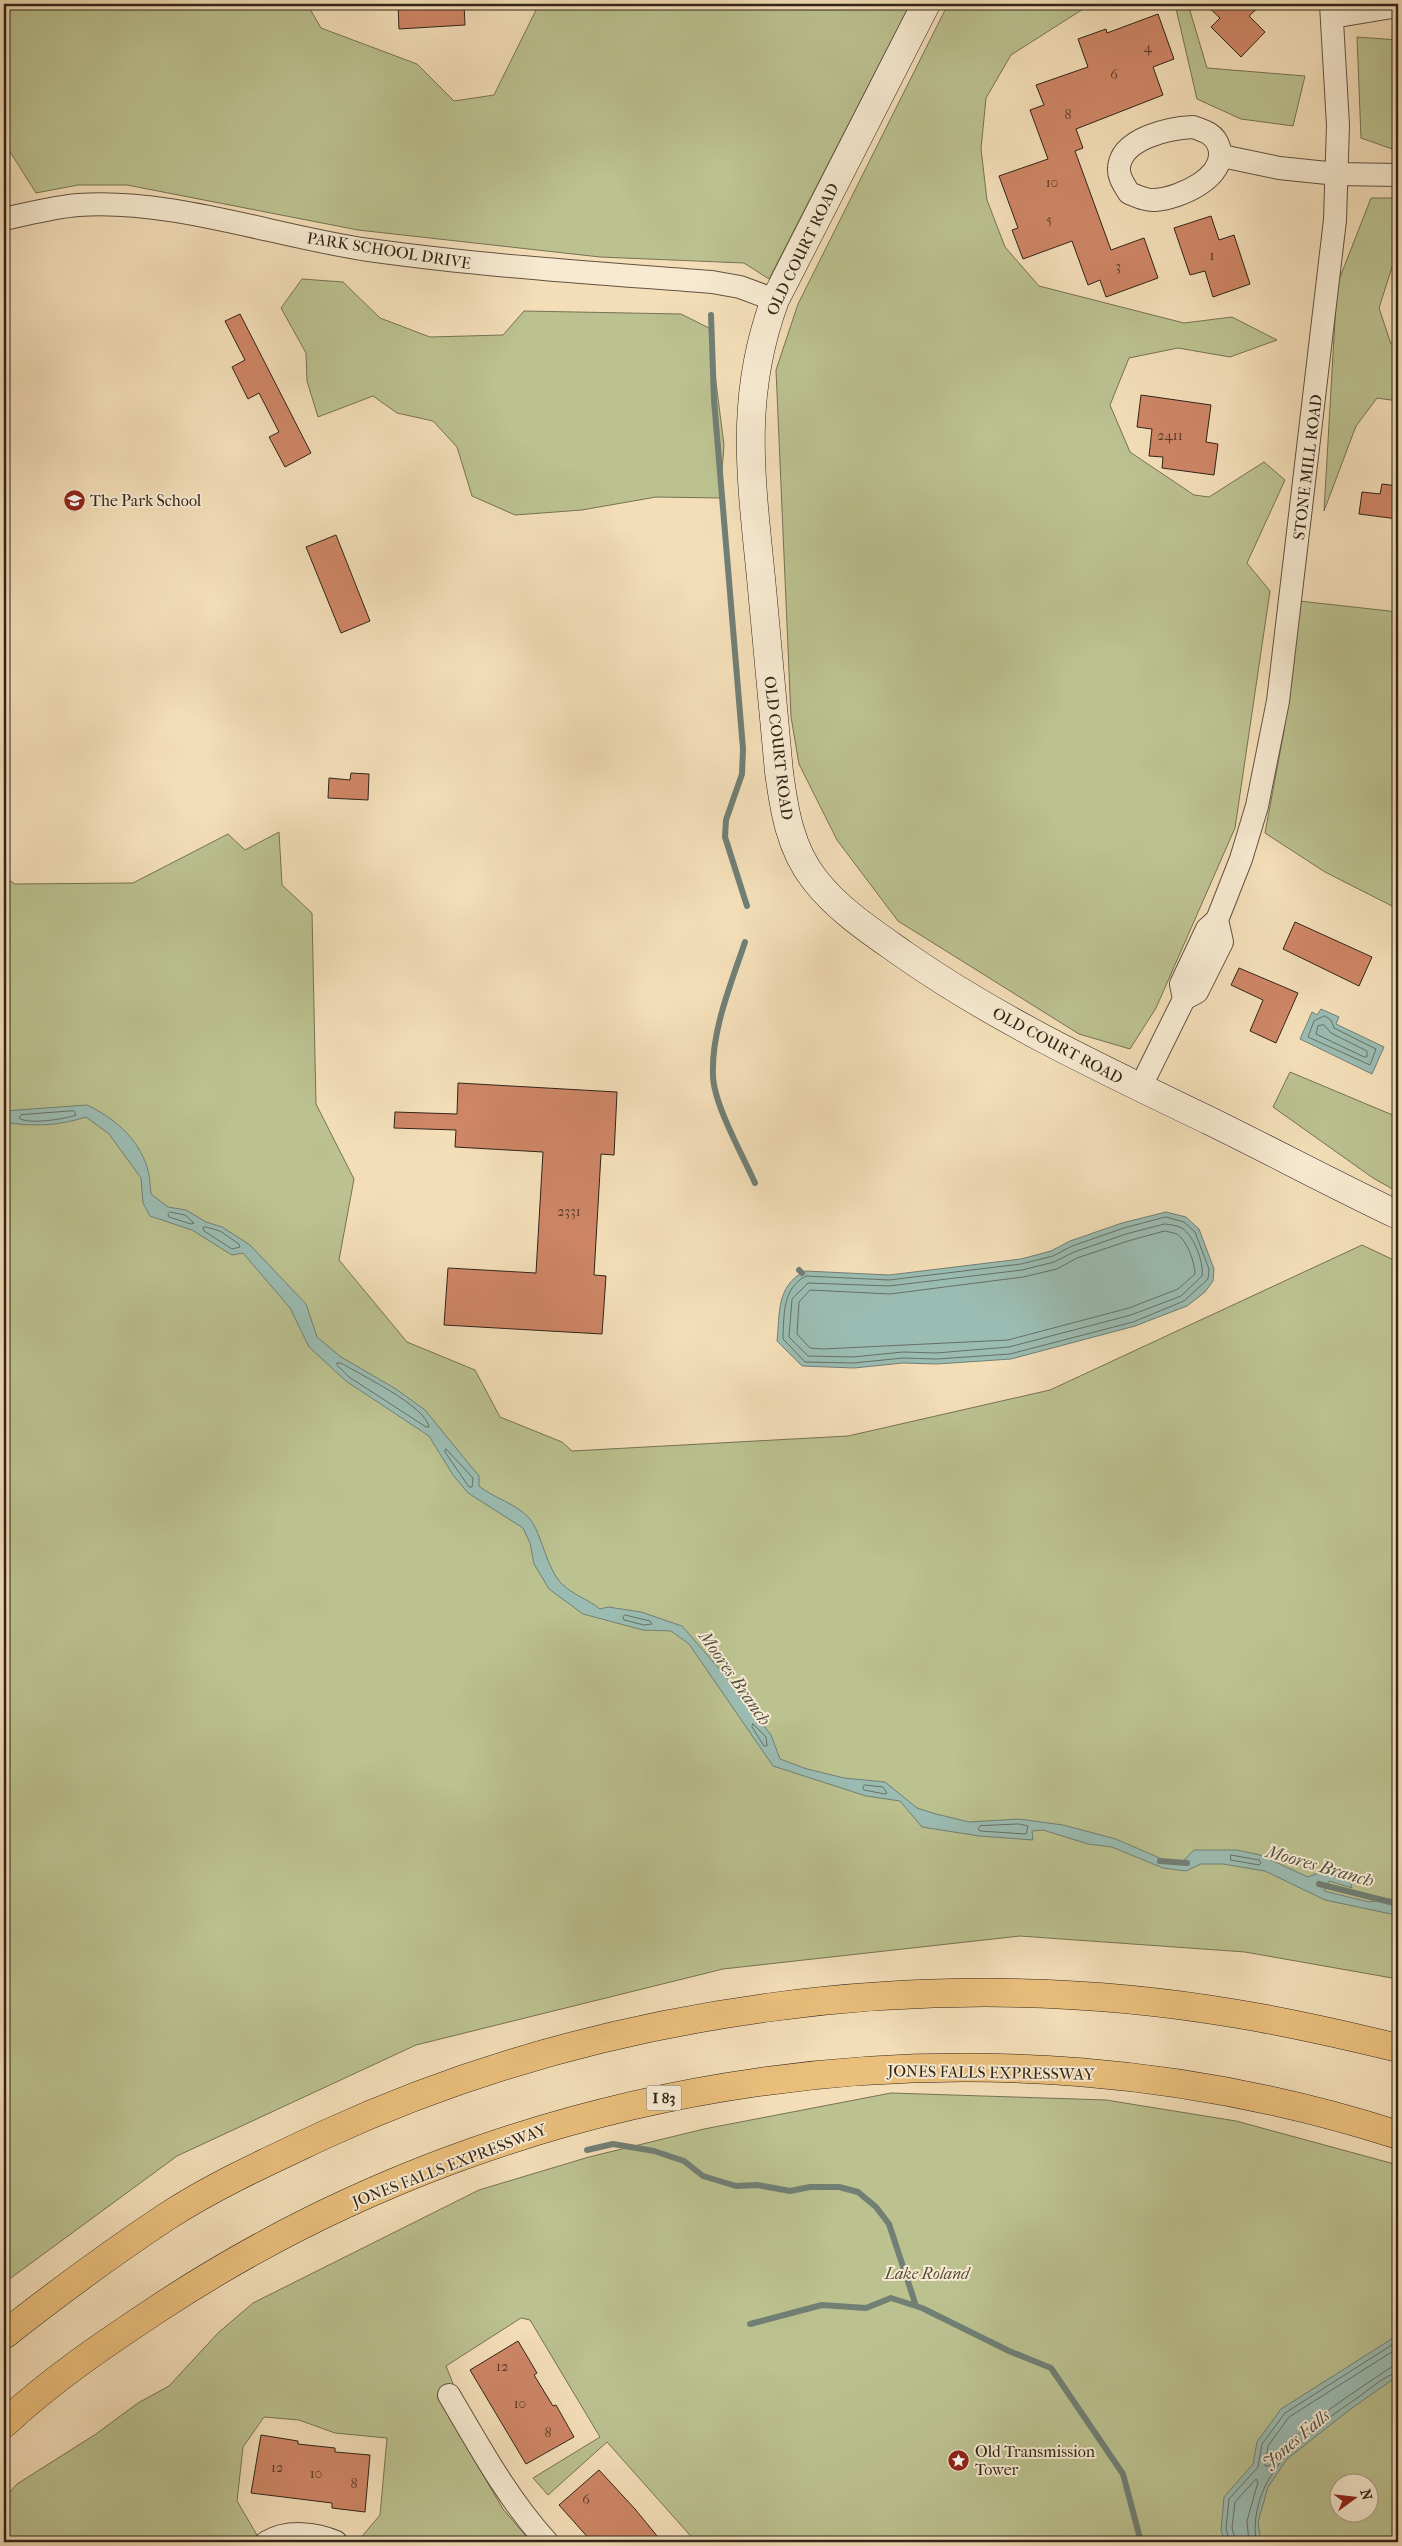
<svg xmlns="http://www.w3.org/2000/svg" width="1402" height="2546" viewBox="0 0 1402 2546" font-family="'IM FELL French Canon',serif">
<rect width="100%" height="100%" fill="#f3deb8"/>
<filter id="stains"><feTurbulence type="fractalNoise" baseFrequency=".004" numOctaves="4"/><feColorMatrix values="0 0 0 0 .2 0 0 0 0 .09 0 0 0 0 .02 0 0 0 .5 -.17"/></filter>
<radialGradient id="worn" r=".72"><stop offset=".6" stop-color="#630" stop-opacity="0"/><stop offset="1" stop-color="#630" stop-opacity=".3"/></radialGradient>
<path fill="#bbc18f" stroke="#767254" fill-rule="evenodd" d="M4 4H307L321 28 417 64 454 101 494 95 539 4H910L769 279 744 263 600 257 358 230 127 185H78L36 193 4 142Z
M948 4H1091L1011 55 986 98 981 149 987 200 1005 247 1039 286 1184 323 1232 317 1277 340 1230 357 1178 348 1129 358 1110 405 1130 452 1194 495 1209 497 1264 462 1285 480 1247 563 1270 591 1235 828 1156 1008 1130 1049 1079 1034 898 921 837 840 799 764 791 717 776 370 798 304Z
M1175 4H1188L1207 68 1305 76 1293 126 1241 119 1197 99Z
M1357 37 1398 40V151L1361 138Z
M1371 198H1398V248L1379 308 1391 344 1398 345V401L1377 398 1356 426 1324 511 1337 285Z
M302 279 343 282 380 318 430 337 503 335 524 311 681 314 709 328 724 445 720 498 656 497 582 510 515 515 472 496 457 447 433 421 397 413 373 396 318 417 307 381 306 353 281 308Z
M1299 601 1398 612V909L1325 872 1265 833 1284 731Z
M279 832 282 885 312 913 316 1104 354 1179 339 1260 407 1342 475 1370 500 1417 562 1442 572 1451 848 1436 1050 1390 1362 1245 1398 1262V1979L1245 1952 1020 1936 723 1969 416 2045 177 2156 4 2283V877L15 884 133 883 228 834 245 850Z
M1290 1072 1395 1116 1398 1114V1192L1373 1178 1273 1107Z
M891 2093 1106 2100 1236 2121 1398 2165V2542H696L607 2442 548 2495 533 2478 600 2437 530 2320 521 2318 446 2366 454 2386 437 2397 503 2509 531 2542H467L465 2540 458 2542H360L358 2541 380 2515 387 2438 335 2433 299 2420 264 2417 243 2447 237 2501 257 2535 247 2542H4V2499L17 2484 96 2434 138 2403 169 2386 218 2333 253 2303 479 2190 589 2157 704 2129ZM1340 2484H1370V2514H1340Z"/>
<path fill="#9bbcb2" stroke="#717f75" d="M1321 1009 1339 1017 1336 1024 1384 1047 1372 1074 1300 1039 1312 1012 1317 1015Z
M87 1105C114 1118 138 1138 147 1167 150 1175 150 1186 151 1194L168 1207 186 1210 206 1222 222 1227 250 1245 306 1304 317 1337 341 1357 396 1389 425 1410 479 1476V1486C495 1499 516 1503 530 1519 541 1532 547 1570 562 1584 573 1595 588 1599 600 1609L608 1607 641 1612 682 1626 723 1673 771 1735 780 1759 807 1769 844 1778 885 1782 917 1808 936 1814 969 1822 1019 1819 1063 1825 1116 1839 1171 1863 1180 1864 1194 1850H1237L1260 1855 1308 1877 1324 1871 1350 1881 1352 1888 1329 1881 1324 1891 1369 1902 1389 1899 1398 1901V1911L1391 1914 1325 1900 1265 1871 1223 1864H1201L1186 1871 1163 1868 1112 1847 1088 1844 1043 1830 1032 1831 1033 1840 979 1836 922 1827 900 1801 866 1796 773 1766 689 1644 671 1631 643 1630 583 1614 549 1589 534 1564 530 1543 523 1528 468 1493 453 1475 429 1436 346 1381 309 1347 290 1308 243 1253 232 1255 192 1230 150 1216 143 1203 141 1178 109 1134 86 1117C58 1126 32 1127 4 1122V1111Z
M1166 1212 1186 1217 1199 1229 1214 1269 1213 1281 1205 1292 1187 1306 1135 1326 1011 1359 937 1364 903 1363 854 1368 802 1366 777 1341C780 1313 776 1286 805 1271L889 1275 1021 1259 1051 1251 1070 1241 1122 1223Z
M1398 2335V2376L1352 2408 1287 2459 1268 2487 1258 2522 1261 2542H1225L1221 2530 1224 2497 1253 2464 1257 2442 1281 2409Z"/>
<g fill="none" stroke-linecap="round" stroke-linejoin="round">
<path stroke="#667066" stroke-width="1" d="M1325 1016 1331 1020 1334 1028 1376 1049 1370 1065 1308 1037 1314 1021Z
M1324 1025 1331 1033 1367 1051V1057H1364L1316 1034 1318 1026Z
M74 1111 76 1115C65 1119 28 1125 19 1118L21 1115Z
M170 1212 185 1215 194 1223 191 1224 169 1217 168 1214Z
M1166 1217 1184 1222 1195 1232 1209 1269 1208 1279 1184 1301 1133 1322 1010 1354 937 1359 903 1358 854 1363 805 1362 783 1339C784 1316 782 1288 806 1276L889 1280 1021 1264 1053 1256 1072 1246 1124 1228Z
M1165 1224C1170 1225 1177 1225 1182 1228 1194 1236 1204 1262 1202 1276L1181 1296 1131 1315 1009 1347 936 1353 903 1352 853 1357 808 1356 789 1337 792 1299 808 1283 889 1286 1022 1270 1054 1262 1074 1252 1126 1234Z
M206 1227 220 1231 239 1244 240 1247 232 1249 204 1231 203 1228Z
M1165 1231C1169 1232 1174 1233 1177 1234 1187 1240 1195 1263 1195 1274L1178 1289 1129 1308 1008 1340 823 1349 810 1348 797 1334 799 1302 810 1290 890 1294 1023 1277 1057 1269 1077 1258 1128 1241Z
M337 1363H341C359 1374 426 1406 429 1427H426L349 1377 338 1366Z
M446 1449 473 1478 472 1487H469L445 1452Z
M625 1615 650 1621 652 1624 644 1625 624 1620 623 1617Z
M753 1724 766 1737 767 1746H764L752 1727Z
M865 1785 883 1787 887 1793 885 1794 864 1790 863 1787Z
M1019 1824 1028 1826 1026 1834 980 1831 978 1829 980 1826Z
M1231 1855 1259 1860 1261 1863 1259 1865 1231 1860Z
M1398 2348 1289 2417 1268 2446 1265 2466H1269C1296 2428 1352 2394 1390 2368L1398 2366
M1230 2542 1226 2529 1229 2499 1258 2467 1262 2444 1285 2413 1398 2341
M1236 2542 1232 2528 1235 2502 1256 2479 1258 2482 1247 2521 1249 2542
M1256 2542C1247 2473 1309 2431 1360 2396 1370 2389 1386 2374 1398 2373"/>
<path stroke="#717f75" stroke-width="6" d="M711 315 714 400 743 749 742 774 726 820 725 837 747 906
M745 942C731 984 711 1031 713 1076 714 1105 743 1156 755 1183
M799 1270 802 1273
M1160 1861 1187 1863
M1319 1884 1398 1904
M587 2150 613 2144 654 2151 684 2161 703 2176 736 2186 757 2185 790 2191 810 2187H839L858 2192 876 2207 889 2224 916 2306
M750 2324 822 2305 866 2308 891 2298 922 2308 1009 2351 1051 2368 1123 2474 1141 2542"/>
</g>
<path fill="#ce8666" stroke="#312419" d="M398 4H464L465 25 399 29Z
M1205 4H1262L1249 16 1265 32 1241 57 1211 27 1220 18Z
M1158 14 1174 59 1153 67 1163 95 1076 129 1083 148 1075 151 1111 250 1144 238 1158 278 1106 297 1100 280 1088 285 1072 241 1023 259 1012 230 1018 228 999 176 1048 159 1030 110 1044 105 1036 85 1088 67 1078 39 1106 29 1107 33Z
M1211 216 1219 240 1234 235 1250 284 1213 297 1205 271 1190 275 1174 228Z
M240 314 311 453 285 467 269 437 279 432 259 393 248 399 232 367 245 360 225 321Z
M1141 395 1211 405 1206 442 1218 444 1214 475 1162 468 1163 457 1149 456 1152 429 1137 427Z
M1382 484 1398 486V519L1359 514 1362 492 1380 494Z
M336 535 370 621 341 633 306 547Z
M351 773 369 774 368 800 328 798 329 778 350 780Z
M1295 922 1372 957 1359 986 1283 949Z
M1239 968 1298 993 1276 1043 1250 1031 1263 1000 1231 985Z
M458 1083 617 1092 614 1155 601 1154 594 1275 606 1276 602 1334 444 1325 448 1268 536 1273 543 1152 455 1147 456 1130 394 1128 395 1112 457 1114Z
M518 2341 537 2373 534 2375 553 2406 556 2405 574 2437 526 2464 470 2370Z
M261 2435 298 2441V2444L335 2448V2452L370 2455 365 2512 332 2508V2503L251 2493Z
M599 2470 635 2509 662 2542H592L559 2505Z"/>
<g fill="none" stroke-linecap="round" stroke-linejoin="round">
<defs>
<path id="street" d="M1332 17 1398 6
M1193 127C1205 131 1215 134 1219 147 1228 177 1180 198 1155 200 1147 201 1137 196 1129 193 1125 186 1118 177 1119 168 1121 138 1170 128 1193 127Z
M1222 156 1279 168 1337 174 1398 175
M4 219C28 214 53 207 78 205 171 198 277 237 369 250 483 266 597 273 712 282L740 287 775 300
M1184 999 1197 992 1222 942 1217 920
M1140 1088 1184 999 1181 984 1207 929 1217 920 1241 859 1257 806 1278 701 1335 220 1338 125 1331 4
M449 2395C479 2446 507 2498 547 2542
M267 2542C287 2530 316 2533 336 2542"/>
<path id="secondary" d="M926 4 775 300C739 397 751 478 761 578 767 643 773 707 779 772 784 809 790 849 815 880 838 910 872 932 903 954 999 1021 1104 1070 1210 1121 1273 1152 1335 1185 1398 1215"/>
<path id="highway" d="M4 2335C56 2294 110 2254 166 2217 215 2185 271 2160 324 2135 602 2007 936 1962 1238 2014 1292 2023 1345 2035 1398 2048
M4 2424C51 2380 106 2343 159 2308 521 2069 985 2002 1398 2135"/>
</defs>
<use href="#street" stroke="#625241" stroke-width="24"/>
<use href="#secondary" stroke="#312419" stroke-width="29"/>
<use href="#highway" stroke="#312419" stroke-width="29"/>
<use href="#street" stroke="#f7ead1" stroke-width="22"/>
<use href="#secondary" stroke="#f7ead1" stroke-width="28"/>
<use href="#highway" stroke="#eabf7c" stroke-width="28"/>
</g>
<defs>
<symbol id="school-disc" viewBox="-11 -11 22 22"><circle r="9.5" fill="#8f2418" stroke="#f7ead1"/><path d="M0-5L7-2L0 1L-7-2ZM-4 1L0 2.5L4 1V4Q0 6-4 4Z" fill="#fff"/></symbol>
<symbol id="sight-disc" viewBox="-11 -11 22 22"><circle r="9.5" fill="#8f2418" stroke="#f7ead1"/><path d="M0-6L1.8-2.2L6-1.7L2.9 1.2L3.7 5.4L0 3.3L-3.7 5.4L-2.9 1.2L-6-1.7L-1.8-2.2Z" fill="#fff"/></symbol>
</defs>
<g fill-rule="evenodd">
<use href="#school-disc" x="62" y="488" width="25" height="25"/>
<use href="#sight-disc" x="946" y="2448" width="25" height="25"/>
</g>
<g text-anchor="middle" stroke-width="4" stroke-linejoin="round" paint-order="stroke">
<g font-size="14" fill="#583c2c">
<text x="1148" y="52">4</text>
<text x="1114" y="79">6</text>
<text x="1068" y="119">8</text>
<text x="1052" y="187">10</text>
<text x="1049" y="224">5</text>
<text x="1212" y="260">1</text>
<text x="1118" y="271">3</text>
<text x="1170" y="440">2411</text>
<text x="569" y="1216">2331</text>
<text x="502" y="2371">12</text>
<text x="520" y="2408">10</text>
<text x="548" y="2437">8</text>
<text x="277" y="2472">12</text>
<text x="316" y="2478">10</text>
<text x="354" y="2488">8</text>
<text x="586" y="2504">6</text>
</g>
<rect fill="#f7ead1" stroke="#6c5f50" stroke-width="1" x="646.5" y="2085.5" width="35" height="25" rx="4"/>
<g font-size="15" font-weight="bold" fill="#312419">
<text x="664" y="2103">I 83</text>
</g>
<g font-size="16" fill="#312419" stroke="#f7ead1">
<text transform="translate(802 249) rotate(-64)" y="6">OLD COURT ROAD</text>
<text transform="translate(389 250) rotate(9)" y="6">PARK SCHOOL DRIVE</text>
<text transform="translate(1307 467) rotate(-83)" y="6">STONE MILL ROAD</text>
<text transform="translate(779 748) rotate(83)" y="6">OLD COURT ROAD</text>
<text transform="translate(1058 1045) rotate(28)" y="6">OLD COURT ROAD</text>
<text transform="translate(991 2072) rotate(1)" y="6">JONES FALLS EXPRESSWAY</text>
<text transform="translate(449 2165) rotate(-21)" y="6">JONES FALLS EXPRESSWAY</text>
</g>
<g font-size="16" fill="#312419" stroke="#f7ead1" text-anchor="start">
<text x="90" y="506">The Park School</text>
<text x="975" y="2457">Old Transmission<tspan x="975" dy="18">Tower</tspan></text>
</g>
<g font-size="16" font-style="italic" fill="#544b36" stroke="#f7ead1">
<text x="927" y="2279">Lake Roland</text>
</g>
<g font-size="18" font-style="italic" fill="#515247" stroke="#f7ead1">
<text transform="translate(735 1678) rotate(55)" y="6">Moores Branch</text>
<text transform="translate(1320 1866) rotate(16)" y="6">Moores Branch</text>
<text transform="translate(1296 2439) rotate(-40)" y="6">Jones Falls</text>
</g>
</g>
<rect width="1402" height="2546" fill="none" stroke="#f3deb8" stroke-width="20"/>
<rect x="5" y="5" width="1392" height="2536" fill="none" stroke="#312419" stroke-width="2.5"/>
<rect x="10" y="10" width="1382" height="2526" fill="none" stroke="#312419"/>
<g transform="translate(1354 2498) rotate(75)"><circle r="24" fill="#f7ead1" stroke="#a89b87"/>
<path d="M0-4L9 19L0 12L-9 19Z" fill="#8f2418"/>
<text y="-8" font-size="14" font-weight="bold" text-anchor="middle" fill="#312419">N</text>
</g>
<rect width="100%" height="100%" filter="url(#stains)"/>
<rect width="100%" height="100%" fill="url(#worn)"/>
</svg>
